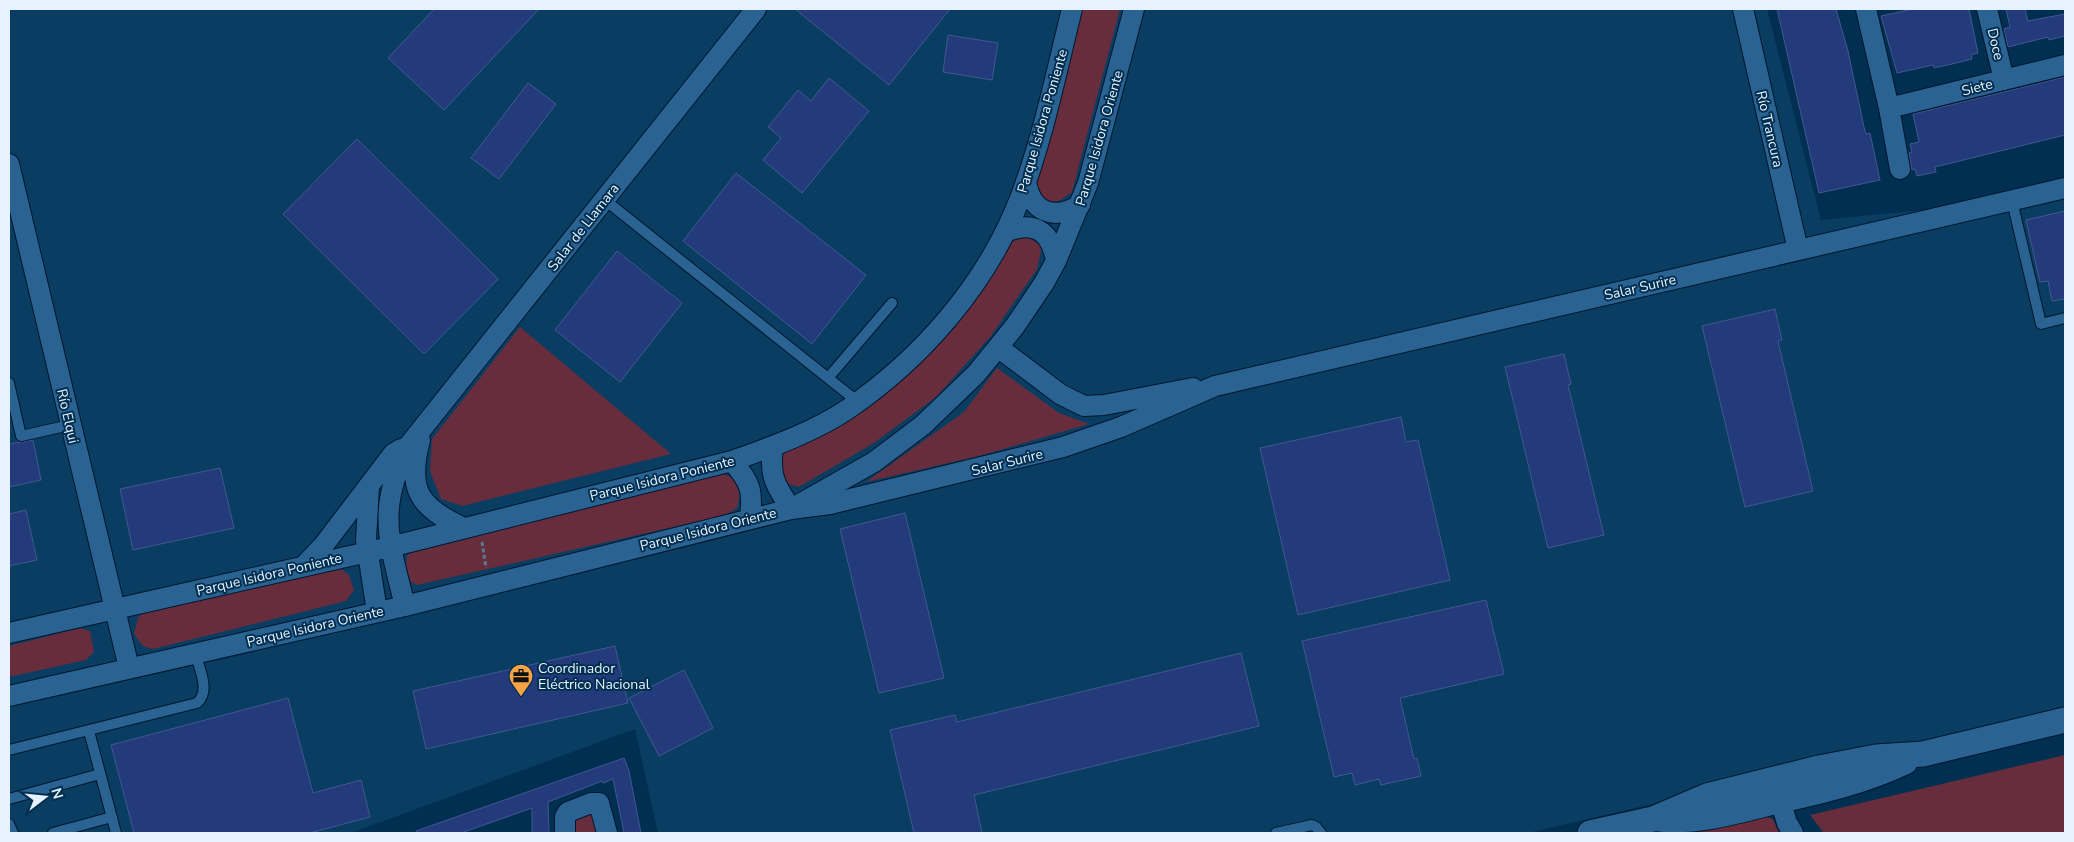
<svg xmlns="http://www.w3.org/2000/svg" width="2074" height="842" viewBox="0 0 2074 842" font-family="'Nunito Sans',sans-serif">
<rect width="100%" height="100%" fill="#002f51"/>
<path fill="#093d61" d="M9 9H1767L1821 220 2065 196V708L1528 833H658L635 729 351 833H9Z"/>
<path fill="#672d3c" d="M1077 9H1120L1072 192 1059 201H1046L1036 191 1033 176Z
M1026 236 1042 246 1037 269 990 337 936 397 874 443 799 487 785 483 780 454 864 407 1007 244Z
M520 327 671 454 462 506 441 499 430 471 432 439Z
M997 368 1059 413 1089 424 979 456 866 482 964 412Z
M719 473C739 477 742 489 737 508L726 515 417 585 411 582 406 567 407 556 414 549Z
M338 567 349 575 354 590 346 601 153 649 143 646 134 634 138 618 144 611Z
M80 628 90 631 94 652 86 660 9 677V646Z
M2065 755V833H1824L1810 815Z
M591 812 600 833H572V822L577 817Z
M1758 814 1773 819 1779 833H1682Z"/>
<path fill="#243b7b" stroke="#415890" d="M434 9H539L444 110 388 58Z
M795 9H950L889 85Z
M1777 9H1836L1848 51 1864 127 1866 134 1870 133 1880 180 1819 193Z
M1913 9H1969L1978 53 1971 55 1972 59 1952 64 1934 68 1933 65 1897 73 1881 16Z
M2006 9H2025L2028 21 2065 14V36L2049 40 2048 37 2008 47 2004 29 2010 27Z
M948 35 998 43 992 80 943 72Z
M2065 77V135L1935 167 1936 172 1917 176 1915 169 1912 170 1909 153 1912 152 1910 144 1919 142 1913 114Z
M829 78 869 111 802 193 763 160 781 138 768 127 798 90 811 101Z
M528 83 556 104 499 179 471 158Z
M357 139 498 279 424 354 283 214Z
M736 173 866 275 812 344 683 241Z
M2065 211V299L2052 301 2048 281 2040 282 2026 220Z
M617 251 682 303 620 382 555 330Z
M1775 309 1782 340 1778 341 1813 491 1745 507 1702 326Z
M1564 354 1571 384 1568 385 1604 535 1548 548 1505 367Z
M1401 417 1406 442 1418 440 1450 580 1298 615 1260 448Z
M33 440 41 480 9 487V444Z
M220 468 234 528 133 550 120 489Z
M26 510 37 560 9 566V514Z
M905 513 944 678 879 693 840 529Z
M1486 600 1504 674 1400 698 1414 759 1417 758 1421 776 1381 785 1379 779 1355 785 1352 773 1334 777 1302 641Z
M615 646 628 703 426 749 413 691Z
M1241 653 1259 726 974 795 982 833H914L890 730 955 715 957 722Z
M684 670 713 728 659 756 629 698Z
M288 698 313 793 361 780 370 817 310 833H134L111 745Z
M624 758 629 771 641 833H624L613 779 603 783 602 781 548 802 549 833H532V808L461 833H417L416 831Z"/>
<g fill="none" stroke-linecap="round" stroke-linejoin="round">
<defs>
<path id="service" d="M605 200 858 402
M2012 201 2041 324 2065 318
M828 378 892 303
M9 383 21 436 70 425
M89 731 116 833
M9 750 197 703C211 691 199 668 195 653
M9 799 100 774
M9 824 13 833
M53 833 112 817
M1276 833 1312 825 1316 827 1321 833"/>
<path id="minor" d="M1743 9 1798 250
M1866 9 1889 108 1900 169
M1987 9 2004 80
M1889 108 2065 65
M9 164 129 668
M1026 181C1031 212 1053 221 1080 205
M1005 232C1034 220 1051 231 1056 261
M999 348 1060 394 1084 406 1104 405 1193 388
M420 440C407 489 418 507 464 528
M773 447C769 476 775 485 791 509L830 504 1063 447 1121 427 1215 386 2065 188
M732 461C751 483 753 490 750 519
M369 487 366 540 377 612
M304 566 323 546 393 454 401 449
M405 606C389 541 376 508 409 445L756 9
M9 633 390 547 732 461C771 447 814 432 848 409 922 358 986 285 1019 201 1043 139 1056 73 1072 9
M9 696 405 606 791 509 874 462 923 425 976 374 1015 326 1044 283 1056 261 1088 183 1134 9
M1776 786 1787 823 1793 833
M565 833V817L568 812 591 803H599L607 833"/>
<path id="tertiary" d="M1660 819C1699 823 1736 811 1773 802 1818 792 1863 782 1905 762
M1590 833 1653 819 1707 796 1819 768 1876 757 1923 754 2065 720"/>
</defs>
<use href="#service" stroke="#00162d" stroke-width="12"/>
<use href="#minor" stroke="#00162d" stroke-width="22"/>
<use href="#tertiary" stroke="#00162d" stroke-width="27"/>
<path stroke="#587993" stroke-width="3" stroke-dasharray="4 2.5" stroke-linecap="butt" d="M482 542 486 568"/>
<use href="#service" stroke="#2a6392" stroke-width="10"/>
<use href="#minor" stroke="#2a6392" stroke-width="20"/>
<use href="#tertiary" stroke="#2a6392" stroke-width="25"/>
</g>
<defs>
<symbol id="office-pin" viewBox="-11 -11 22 30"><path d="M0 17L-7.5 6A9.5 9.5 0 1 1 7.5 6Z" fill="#f5a345" stroke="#002f51"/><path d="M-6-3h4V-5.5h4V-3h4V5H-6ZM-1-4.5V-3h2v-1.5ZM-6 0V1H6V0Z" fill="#111"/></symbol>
</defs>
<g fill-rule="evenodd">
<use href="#office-pin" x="507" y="662" width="28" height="38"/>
</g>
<g text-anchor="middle" stroke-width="4" stroke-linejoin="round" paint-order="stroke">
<g font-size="14" fill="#e6f2fd" stroke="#002f51">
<text transform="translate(1996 44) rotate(77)" y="5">Doce</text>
<text transform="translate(1977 87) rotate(-14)" y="5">Siete</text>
<text transform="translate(1042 121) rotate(-74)" y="5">Parque Isidora Poniente</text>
<text transform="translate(1770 129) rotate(77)" y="5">Río Trancura</text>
<text transform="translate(1099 138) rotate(-74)" y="5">Parque Isidora Oriente</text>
<text transform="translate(583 227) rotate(-52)" y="5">Salar de Llamara</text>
<text transform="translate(1640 287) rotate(-13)" y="5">Salar Surire</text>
<text transform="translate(68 416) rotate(77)" y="5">Río Elqui</text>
<text transform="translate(1007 462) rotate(-14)" y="5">Salar Surire</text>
<text transform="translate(662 478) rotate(-14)" y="5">Parque Isidora Poniente</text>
<text transform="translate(708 529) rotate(-14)" y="5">Parque Isidora Oriente</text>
<text transform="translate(269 574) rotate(-13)" y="5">Parque Isidora Poniente</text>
<text transform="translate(315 626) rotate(-13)" y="5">Parque Isidora Oriente</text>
</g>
<g font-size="14" fill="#e6f2fd" stroke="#002f51" text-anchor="start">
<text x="538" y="673">Coordinador<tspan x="538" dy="16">Eléctrico Nacional</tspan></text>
</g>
</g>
<rect width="2074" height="842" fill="none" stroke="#e6f2fd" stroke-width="20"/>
<g transform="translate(45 797) rotate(74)" stroke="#002f51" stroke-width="4" paint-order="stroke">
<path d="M0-4L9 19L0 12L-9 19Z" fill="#e6f2fd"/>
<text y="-8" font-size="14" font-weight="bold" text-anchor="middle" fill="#e6f2fd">N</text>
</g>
</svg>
